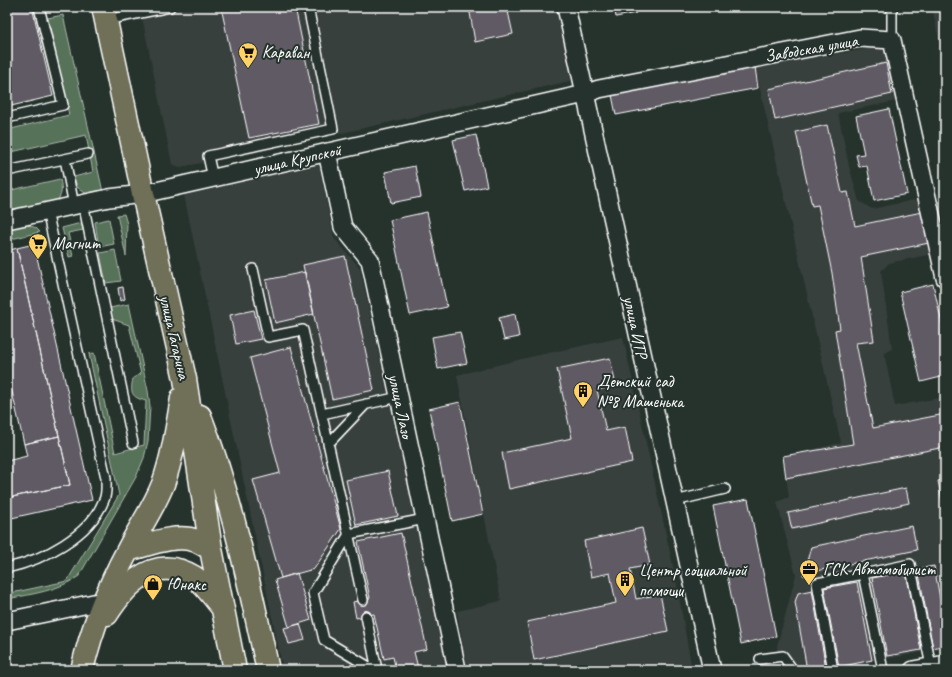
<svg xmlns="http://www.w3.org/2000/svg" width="952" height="677" viewBox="0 0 952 677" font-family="Caveat,sans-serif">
<rect width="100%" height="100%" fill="#26332d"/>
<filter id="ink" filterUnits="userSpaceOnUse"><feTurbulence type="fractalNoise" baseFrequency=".025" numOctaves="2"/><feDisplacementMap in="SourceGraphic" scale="8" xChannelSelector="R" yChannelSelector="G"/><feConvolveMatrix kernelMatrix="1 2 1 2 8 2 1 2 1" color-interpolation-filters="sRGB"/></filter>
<g filter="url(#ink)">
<path fill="#373f3e" d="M140 7H557L572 73 570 81 250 154 180 167 172 164Z
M932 7H945V69Z
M885 46 901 100 838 113 849 166 859 201 872 209 923 198 937 253 889 263 881 271 892 349 884 353 895 406 945 397V648L827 670H789L778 655 777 646 796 575 777 502 789 497 783 456 841 443 755 67Z
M319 165 334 238 360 268 448 670H283L184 195Z
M623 337 676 580 692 670H467L457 611 501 601 457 375 530 357Z"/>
<path fill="#577259" stroke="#abb8ac" d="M63 15 103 192 88 195 77 187 74 177 93 172 86 135 7 153V130L69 115 48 18Z
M60 179C62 188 63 196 55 202L7 212V191Z
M124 214 127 224 126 256 117 215Z
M109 219 114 244 99 247 95 222Z
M81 223 83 230 68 233 73 256 69 257 62 228Z
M26 224 36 228 40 232 7 240V231L16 226Z
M115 250 121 281 106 283 100 253Z
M129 304 148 391 150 406 148 441 144 458 136 477 79 576C58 591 32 594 7 599V594L67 581 119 495 89 354 94 353 115 453 144 445 146 401C131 397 130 393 133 378L141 374 129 325 112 319 110 308Z"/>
<path fill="#5f5a64" stroke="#fff" d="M7 7H32L53 96 7 107Z
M221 7H295L319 124 249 138Z
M469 7H507L513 34 475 42Z
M614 7H635L636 13 616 17Z
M886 63 892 94 775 120 769 89Z
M755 67 758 88 616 115 612 95Z
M889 109 907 194 874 201 867 166 859 167 856 155 864 154 856 116Z
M827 125 842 193 848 192 855 226 922 212 929 243 861 257 874 341 856 343 873 428 945 414V447L786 478 783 456 853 444 835 330 840 329 832 273 818 205 812 206 796 132Z
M476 135 487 186 465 191 453 140Z
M415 166 421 197 391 203 385 172Z
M427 212 447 307 410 315 390 220Z
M34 244 92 500 7 519V498L70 485 17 248Z
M17 248 59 436 24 444 7 370V251Z
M345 256 374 390 332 399 303 265Z
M305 272 314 314 275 323 266 280Z
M933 284 945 337V376L921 382 900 292Z
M123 287 125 299 120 301 118 288Z
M254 310 261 339 236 344 230 315Z
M515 314 519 337 504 340 499 318Z
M460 332 467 363 438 369 432 337Z
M291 347 341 529 314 569 281 578 253 480 280 473 250 358Z
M610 358 616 386 597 390 606 431 625 427 632 462 509 489 502 453 572 438 557 369Z
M460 402 483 514 452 521 429 409Z
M59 436 70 485 7 498V461L27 456 24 444Z
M388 471 398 516 356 525 346 480Z
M945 479V515L938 481Z
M906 488 909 503 792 529 788 513Z
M748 499 776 636 741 644 713 506Z
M912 526 917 550 816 571 813 579 803 575 811 547Z
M642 528 650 565 630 569 636 599 660 594 668 631 534 660 527 622 616 603 610 573 591 577 584 541Z
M401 533 427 649 414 652 418 668 410 670H396L393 657 384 659 374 614 356 618 353 602 370 598 358 542Z
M934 566 945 626V645L933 648 918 569Z
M906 572 921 650 887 656 872 578Z
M297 573 311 620 289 627 275 580Z
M857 582 872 660 839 667 824 588Z
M812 590 826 668 818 670H807L795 602 798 593Z
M300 624 305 640 289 644 284 628Z"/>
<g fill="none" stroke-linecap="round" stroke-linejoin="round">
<defs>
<path id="service" d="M106 20 170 7
M892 40V7
M7 118 63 105 39 7
M65 159 74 206
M7 171 88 154
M213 178 208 156 333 129 308 7
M83 203 133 443
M253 269 268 337 303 330 363 600
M322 414 399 397
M328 444 366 404
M675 501 725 489
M7 568C43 560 90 536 104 500 107 494 106 485 106 478L47 211
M863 574 910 564 931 666
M366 616 377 670
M760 659 783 656 793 670
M374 670 324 640 313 593 349 534 425 519
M833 670 817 583 863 574 883 670"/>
<path id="minor" d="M566 7 712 670
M327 152 343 227 370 260 457 669
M7 220 109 198 143 194 585 94 599 89 860 38 892 40 945 278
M7 621 103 601
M913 670 945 664"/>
<path id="primary" d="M103 7 143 194 185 379 211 549 235 670
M200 416C232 498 249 584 268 670
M128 550C148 545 176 533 197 541 201 543 206 546 211 549
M107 614C127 583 155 554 194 577 204 583 213 597 221 606
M82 670C92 627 108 587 129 548 140 527 154 507 163 484 173 456 177 427 182 398"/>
</defs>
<use href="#service" stroke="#fff" stroke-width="12"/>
<use href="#minor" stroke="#fff" stroke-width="20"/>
<use href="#primary" stroke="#fff" stroke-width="25"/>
<use href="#service" stroke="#26332d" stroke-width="9"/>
<use href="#minor" stroke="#26332d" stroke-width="17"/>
<use href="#primary" stroke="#706f59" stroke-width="22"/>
</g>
</g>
<defs>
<symbol id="supermarket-pin" viewBox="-11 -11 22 30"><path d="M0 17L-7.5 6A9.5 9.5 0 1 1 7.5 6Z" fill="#ffd166" stroke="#26332d"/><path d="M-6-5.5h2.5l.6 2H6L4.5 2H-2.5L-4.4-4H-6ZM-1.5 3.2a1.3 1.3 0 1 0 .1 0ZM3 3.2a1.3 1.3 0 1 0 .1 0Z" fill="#111"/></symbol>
<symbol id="building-pin" viewBox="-11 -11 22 30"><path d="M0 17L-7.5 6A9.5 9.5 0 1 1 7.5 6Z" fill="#ffd166" stroke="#26332d"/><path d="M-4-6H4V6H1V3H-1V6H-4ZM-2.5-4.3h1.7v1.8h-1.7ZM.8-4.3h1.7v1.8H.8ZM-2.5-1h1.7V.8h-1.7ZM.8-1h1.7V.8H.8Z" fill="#111"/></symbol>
<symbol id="office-pin" viewBox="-11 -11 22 30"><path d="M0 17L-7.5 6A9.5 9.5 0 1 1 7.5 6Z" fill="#ffd166" stroke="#26332d"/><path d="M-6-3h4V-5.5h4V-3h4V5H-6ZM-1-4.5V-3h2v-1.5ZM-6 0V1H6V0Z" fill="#111"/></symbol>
<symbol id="shop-pin" viewBox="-11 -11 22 30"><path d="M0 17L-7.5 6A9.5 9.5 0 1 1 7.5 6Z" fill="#ffd166" stroke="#26332d"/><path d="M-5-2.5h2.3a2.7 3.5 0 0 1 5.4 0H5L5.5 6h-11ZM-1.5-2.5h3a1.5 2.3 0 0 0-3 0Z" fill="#111"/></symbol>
</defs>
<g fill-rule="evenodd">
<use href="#supermarket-pin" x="237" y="41" width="22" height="30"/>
<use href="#supermarket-pin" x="27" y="232" width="22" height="30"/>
<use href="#building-pin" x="572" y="380" width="22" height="30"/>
<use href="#office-pin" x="798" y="558" width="22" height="30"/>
<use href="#building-pin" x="614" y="569" width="22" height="30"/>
<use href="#shop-pin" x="142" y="573" width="22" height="30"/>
</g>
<g text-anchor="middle" stroke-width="4" stroke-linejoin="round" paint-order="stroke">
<g font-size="17" fill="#fff" stroke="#26332d">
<text transform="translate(811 48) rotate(-10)" y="6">Заводская улица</text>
<text transform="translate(297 159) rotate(-13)" y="6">улица Крупской</text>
<text transform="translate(636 327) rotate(78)" y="6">улица ИТР</text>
<text transform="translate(175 337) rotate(77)" y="6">улица Гагарина</text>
<text transform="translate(401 406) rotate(78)" y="6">улица Лазо</text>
</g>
<g font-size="17" fill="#fff" stroke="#26332d" text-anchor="start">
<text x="262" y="58">Караван</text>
<text x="52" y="249">Магнит</text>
<text x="597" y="387">Детский сад<tspan x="597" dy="20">№8 Машенька</tspan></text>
<text x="823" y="575">ГСК Автомобилист</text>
<text x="639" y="576">Центр социальной<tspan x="639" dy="20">помощи</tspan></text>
<text x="167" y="590">Юнакс</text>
</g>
</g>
<rect width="952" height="677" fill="none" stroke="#26332d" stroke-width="24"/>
<rect x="12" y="12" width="928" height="653" fill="none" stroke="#fff" stroke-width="1.5" filter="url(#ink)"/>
</svg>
